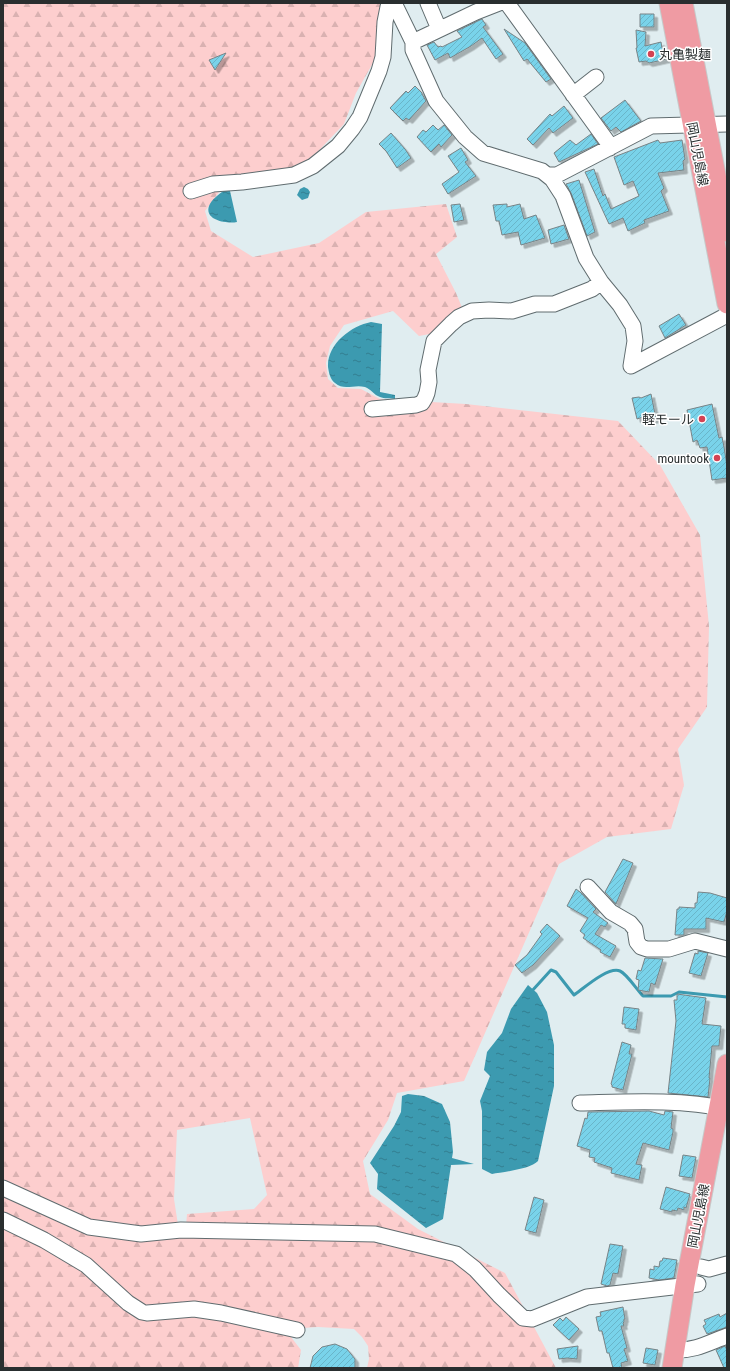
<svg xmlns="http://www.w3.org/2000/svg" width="730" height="1371" viewBox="0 0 730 1371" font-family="'Roboto Condensed','Noto Sans JP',sans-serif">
<defs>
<pattern id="forest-firs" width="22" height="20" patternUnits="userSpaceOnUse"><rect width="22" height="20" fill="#fdcece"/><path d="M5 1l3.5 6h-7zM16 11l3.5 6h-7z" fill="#d9b1b1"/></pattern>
<pattern id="water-ripples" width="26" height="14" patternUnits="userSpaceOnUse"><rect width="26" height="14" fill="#3c9ab0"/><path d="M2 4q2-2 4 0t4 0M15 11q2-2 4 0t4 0" fill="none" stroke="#327e90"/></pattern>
<pattern id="building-hatch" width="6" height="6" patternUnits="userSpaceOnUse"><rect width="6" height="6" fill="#79d3ea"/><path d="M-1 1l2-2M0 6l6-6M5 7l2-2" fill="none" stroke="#69b5c9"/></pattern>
<filter id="shadow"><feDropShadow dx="3.5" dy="3.5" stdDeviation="0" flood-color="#0004"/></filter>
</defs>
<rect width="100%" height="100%" fill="#e0edf0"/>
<path fill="url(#forest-firs)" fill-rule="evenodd" d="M3 3H382L378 54 356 93 344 124 307 163 274 174 222 188 205 211 211 231 253 257 319 243 366 212 446 204 457 237 436 254 456 293 463 310 435 333 419 336 393 311 344 325 330 346 326 363 328 379 338 388 361 389 380 399 466 404 618 421 660 465 700 535 709 626 707 707 678 749 684 785 671 829 607 837 559 864 464 1081 397 1093 388 1120 363 1161 370 1194 418 1229 505 1273 556 1368H367L369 1359 368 1346 362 1337 354 1329 318 1327 303 1328 291 1337 301 1350 298 1368H3ZM250 1118 267 1195 254 1209 187 1214 186 1226 178 1225 174 1199 177 1130Z"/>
<path fill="url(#water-ripples)" d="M304 187 308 189 310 192 308 198 302 200 297 195 300 189Z
M225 190 230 191 237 222C228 224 204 221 209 206 211 200 219 194 225 190Z
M371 322 382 324 380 392 395 395V399C391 398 384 399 380 397 374 395 371 389 365 387 354 384 344 391 335 383 330 379 329 373 328 367 327 344 351 326 371 322Z
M528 985 537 993 547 1012 554 1045V1086L538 1161C531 1169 503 1172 492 1174L482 1169V1111L480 1101 490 1076 484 1070 487 1052 502 1033 511 1009Z
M408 1094 424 1096 442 1104 450 1122 453 1152 452 1158 474 1164 451 1165 443 1219 426 1228 377 1189 378 1174 370 1163 394 1126 401 1112 402 1096Z"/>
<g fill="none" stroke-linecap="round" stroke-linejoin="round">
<path stroke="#3c9ab0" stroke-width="3" d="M531 992 551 970 556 972 574 995C583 989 608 966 620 971 627 974 637 990 643 996H671L679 992 727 997"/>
</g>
<path fill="url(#building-hatch)" stroke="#788386" filter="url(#shadow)" d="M640 14H654V27H640Z
M482 19 486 25 483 27 503 54 496 59 482 38 471 46 450 58 448 53 435 60 427 45 434 42 438 47 441 46 442 47 462 37 457 31Z
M504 29 525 43 551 79 546 82 527 59 524 61Z
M636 30 646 32 645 46 661 42 662 48H665L667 59 649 63 646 61 639 62 636 48H637Z
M226 53 215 70 209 60Z
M415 86 422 93V94L426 101 409 120 406 118 403 121 390 108 406 91 408 93Z
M625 100 641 121 621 132 616 127 611 131 601 118Z
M564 106 573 118 553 133 549 128 533 145 527 139 550 114 552 116Z
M433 125 438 130 444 125 452 135 441 147 439 144 431 152 417 137 423 130 426 132Z
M391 133 405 149 411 158 397 168 386 151 379 144Z
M591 134 598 144 559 162 554 153 570 140 576 145Z
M658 140 660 143 682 140 685 159 683 161 684 170 658 173 664 188 661 191 669 211 644 220 645 223 628 231 623 218 609 224 585 172 594 169 603 196 605 194 611 209 639 196 633 181 624 185 614 157Z
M461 148 468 160 465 162 476 176 448 194 442 184 459 172 448 156Z
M579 180 595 232 587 236 571 193 566 184Z
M460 204 464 220 454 222 451 205Z
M507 204V207L520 204 524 219 536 215 545 238 521 245 518 232 502 235 499 221H496L493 205Z
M564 225 569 239 551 244 548 230Z
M679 314 686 325 665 338 659 326Z
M651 394 656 419 644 422 643 417 637 419 632 398 639 397 641 398Z
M712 404 719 438 722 437 724 447 727 466V478L712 480 707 447 700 448 697 440 693 442 687 410Z
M623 859 633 863 616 904 605 892Z
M576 889 580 892 596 909 593 912 608 923 605 927 601 925 595 934 616 946 610 957 600 952 601 950 583 938 585 935 580 931 588 918 567 906Z
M698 892 710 893 727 898V911L724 922 706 918V929H684V935H675L677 909H679V907L695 908V903H697Z
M547 924 560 936 533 965 522 973 515 965 527 955 542 934 540 932Z
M698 951 708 953 701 976 689 973 695 953 698 954Z
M645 958 663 959 655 985 651 983 649 992 638 990 639 980 636 979 638 970 641 971Z
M677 994 706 998 702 1024 721 1026 719 1046H712L709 1078H710L708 1097 668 1093 676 1021 674 1000H677Z
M624 1007 639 1009 636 1030 625 1028V1024H622Z
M622 1042 631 1045 629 1054H632L623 1090 612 1087V1085L611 1084Z
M649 1111 664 1115 665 1111 673 1112 671 1128 673 1129V1132L669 1150 643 1143 636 1164 642 1165 639 1180 611 1173 612 1168 594 1162 595 1158 589 1157 590 1150 577 1146 585 1118 587 1119 588 1112Z
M683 1155 696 1157 692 1178 679 1176Z
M666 1187 690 1194 686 1208 684 1207V1210L678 1208 677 1211 672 1210V1212L660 1209Z
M534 1197 544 1200 536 1233 525 1230Z
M610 1244 623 1246 618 1274 613 1273 610 1285 607 1286 601 1284Z
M663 1258 677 1260 674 1278 659 1280 649 1278 650 1269 654 1270V1266L659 1267 660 1261H662Z
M623 1307 625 1319H624V1322L623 1323 624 1326H621L627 1348 624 1349 628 1361 621 1363 622 1368H613L609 1353H607L602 1331H599L596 1317 601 1316 600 1312Z
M727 1313V1327L707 1334 703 1326 706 1324 704 1320 719 1314 720 1317Z
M566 1317 579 1329 569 1340 553 1325 560 1318 563 1321Z
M335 1344 347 1349 355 1359V1368H310L313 1356 322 1347Z
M578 1346 577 1359 567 1358 559 1359 557 1349Z
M725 1346 727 1350V1368H724L716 1350Z
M646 1348 658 1350 655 1365 643 1363Z"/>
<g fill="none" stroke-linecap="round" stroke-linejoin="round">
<defs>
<path id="minor" d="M394 3 413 42V50L436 101 465 137 483 153 542 171 552 179 563 196 586 258 601 282 620 305 633 326 635 341 631 366 727 315
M428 3 439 29
M507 3 609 144 610 148
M413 42 476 12 499 3
M573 95 596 77
M550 175H557L651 126 727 124
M191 191 213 184 242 182 294 175 313 166 338 146 352 129 360 117 379 71 383 57 385 22 388 7 391 3
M372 409 416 405 422 403 425 398 427 393 429 382 428 370 434 341 451 324 459 317 472 311 489 310 512 311 535 304H554L592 289 601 282
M588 887 611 912 630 923 635 929 637 942 641 947 647 949H669L695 941 727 949
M580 1103C628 1102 679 1099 727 1109
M3 1188 89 1227 141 1234 181 1230 375 1234 456 1254 475 1269 499 1295 523 1318 532 1319 587 1297 698 1284
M3 1220 44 1240 86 1265 128 1303 142 1312 147 1313 194 1309 221 1313 297 1330
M701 1267 709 1269 727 1264
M674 1350C695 1351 708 1343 727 1336"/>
<path id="major" d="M669 3 727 304
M683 3 727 232
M672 1368 685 1285 727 1064"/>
</defs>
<use href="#minor" stroke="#606c6f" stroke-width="17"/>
<use href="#major" stroke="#c7c9c9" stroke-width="21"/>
<use href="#minor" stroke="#fff" stroke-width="15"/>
<use href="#major" stroke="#ef9ba3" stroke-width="19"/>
</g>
<g fill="#d34254" stroke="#fff" stroke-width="1.5">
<circle cx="651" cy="54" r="4"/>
<circle cx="702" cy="419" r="4"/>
<circle cx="717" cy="458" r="4"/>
</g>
<g text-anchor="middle" stroke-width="3" stroke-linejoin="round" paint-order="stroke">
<g font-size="13" fill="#292e2f" stroke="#fff" text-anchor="end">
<text x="659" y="59" text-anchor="start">丸亀製麺</text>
<text x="694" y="424">軽モール</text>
<text x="709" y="463">mountook</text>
</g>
<g font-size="13" fill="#292e2f" stroke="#fff">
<text transform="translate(698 154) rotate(79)" y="5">岡山児島線</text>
<text transform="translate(698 1216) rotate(-79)" y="5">岡山児島線</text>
</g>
</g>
<rect width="730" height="1371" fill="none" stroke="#292e2f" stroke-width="8"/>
</svg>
